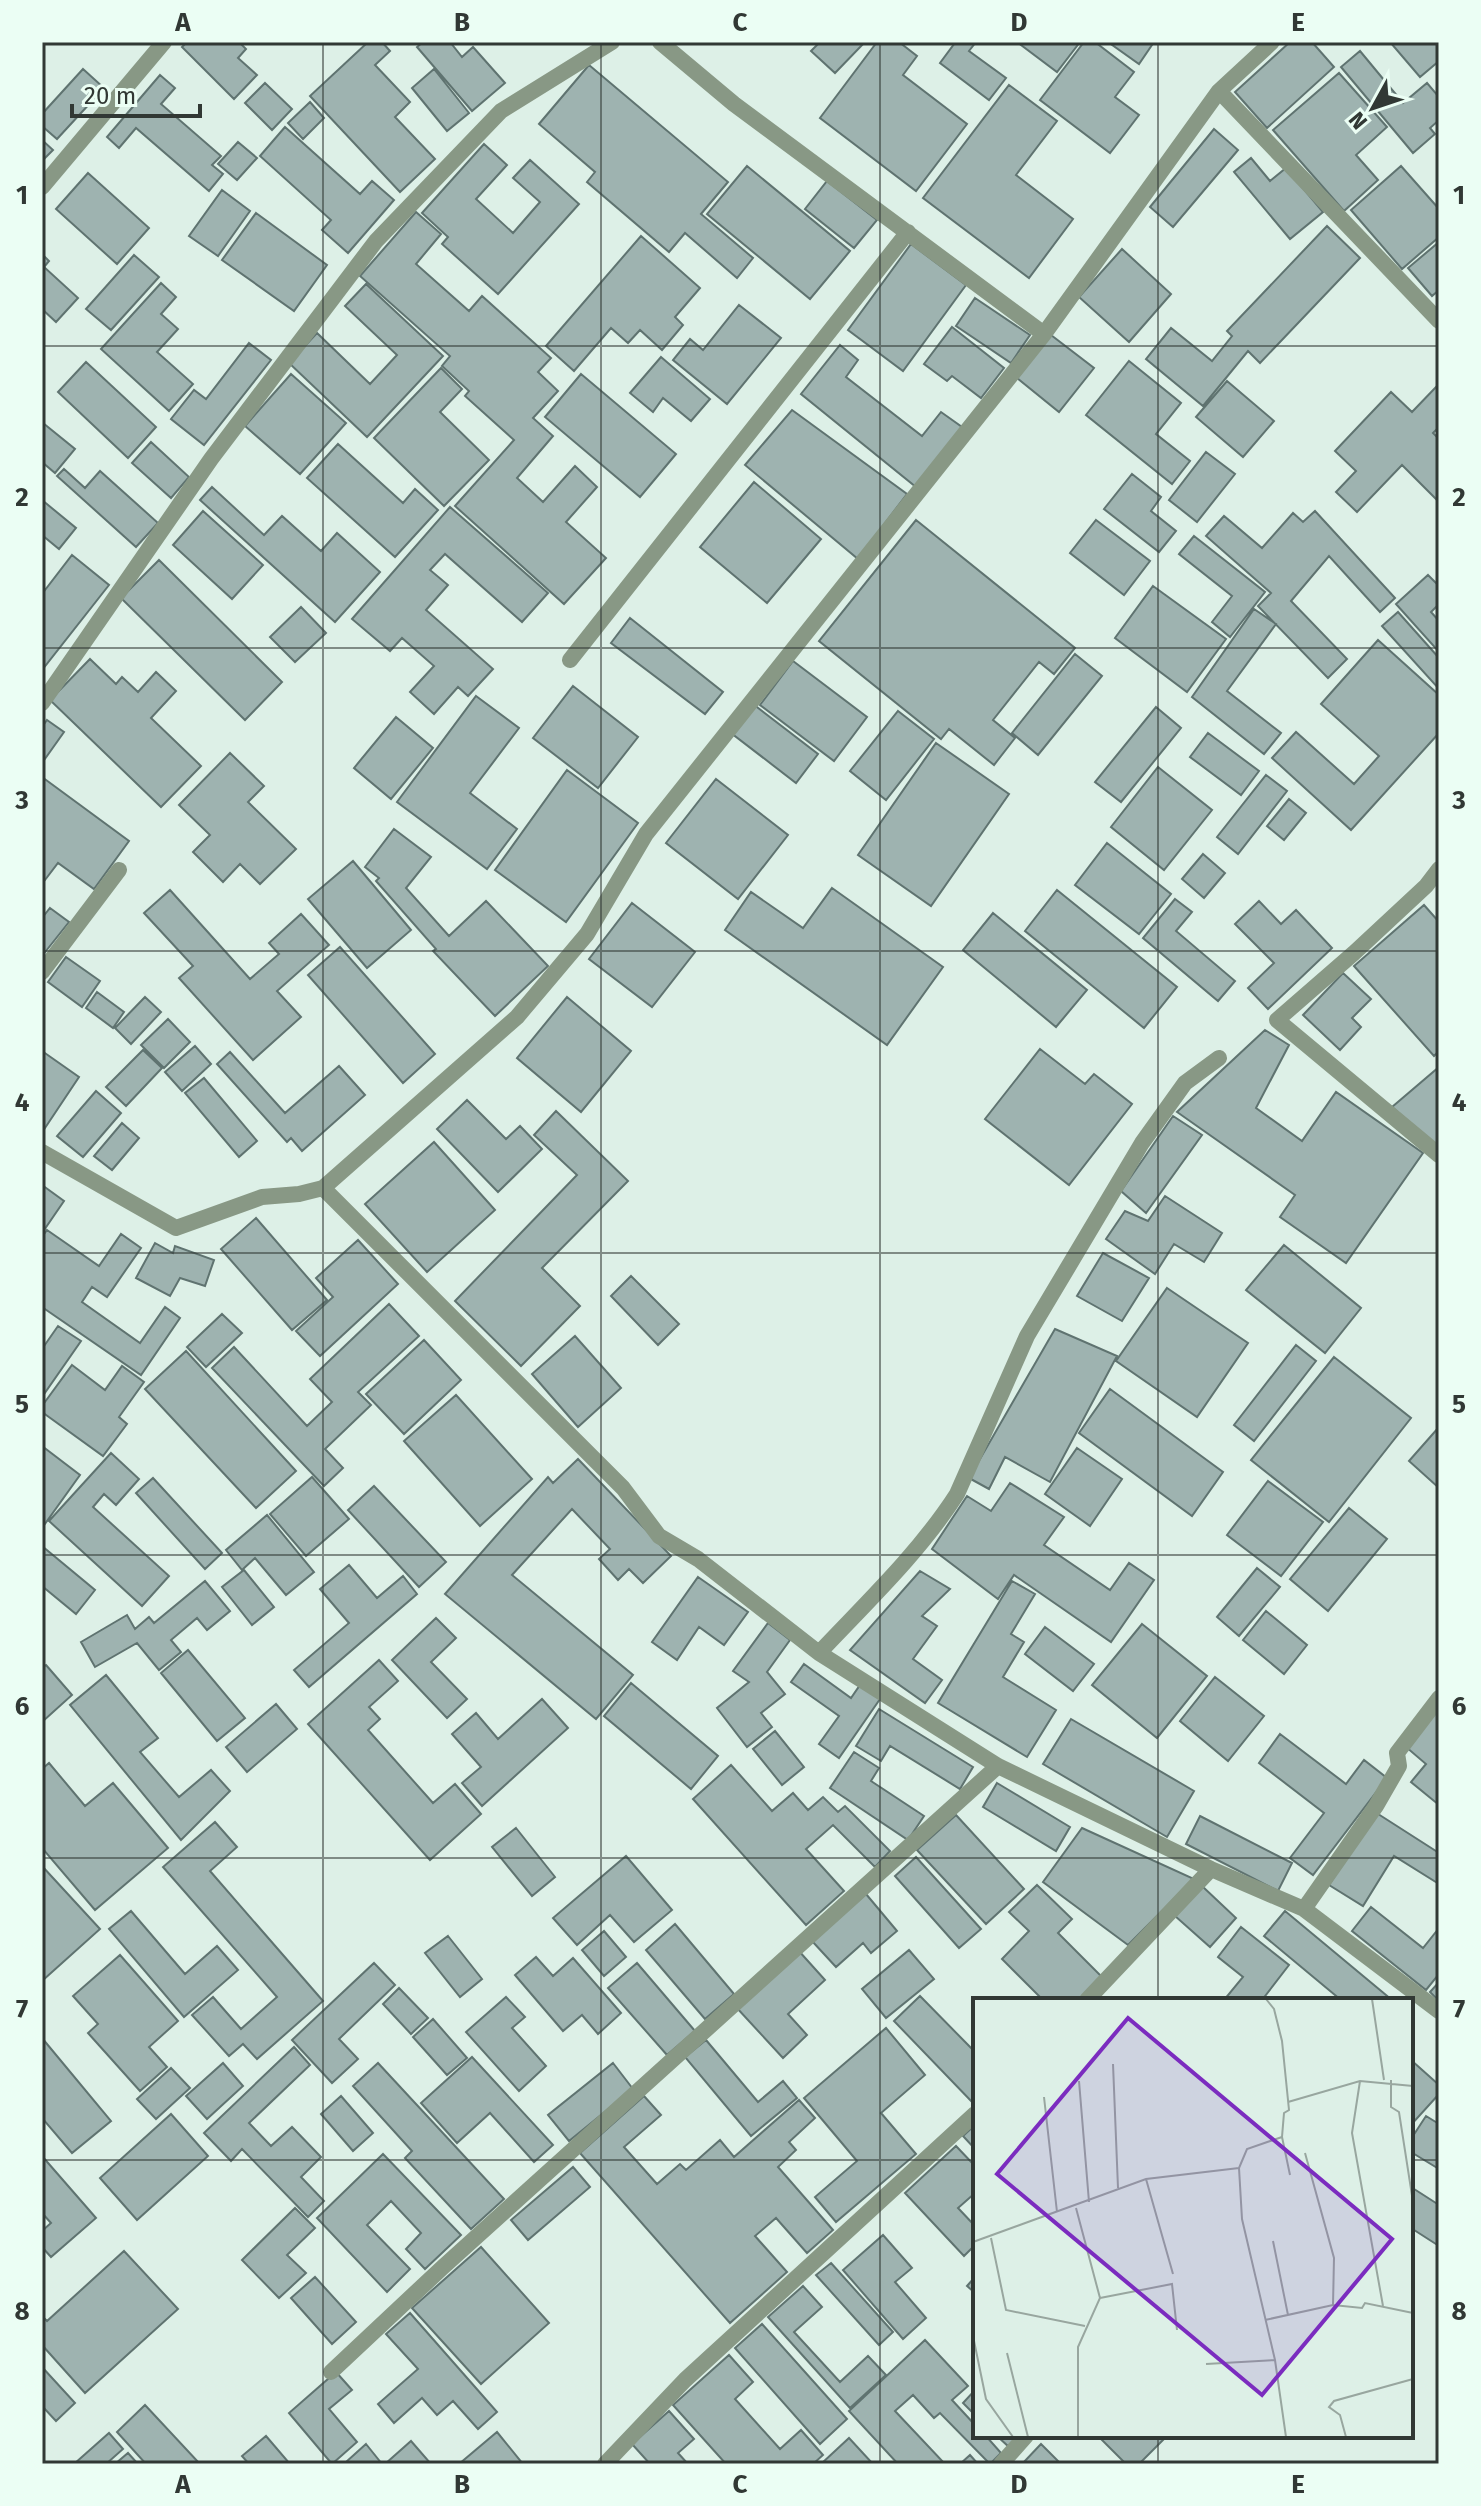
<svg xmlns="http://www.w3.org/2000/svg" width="1481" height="2506" viewBox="0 0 1481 2506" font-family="'Fira Sans',sans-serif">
<rect width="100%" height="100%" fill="#ddf0e7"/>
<path fill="#9eb3b0" stroke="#5f7370" stroke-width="2" d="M187 42H239L246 49 238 58 257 75 234 99 182 47Z
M368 42H382L390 51 375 65 410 102 395 117 435 159 400 192 310 96Z
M423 42H450L462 57 473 47 505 83 472 111 417 47Z
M820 42H865L835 73 811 51Z
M877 42H899L917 56 903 75 967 124 916 191 820 118Z
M950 42H976L969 51 1006 78 989 100 940 63 954 44Z
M1017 42H1080L1057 72Z
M1084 42H1095L1134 72 1115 97 1139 115 1110 153 1040 100Z
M1108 42H1154L1139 64Z
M1290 42H1312L1334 67 1267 128 1235 92Z
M1390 42H1439V61L1420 77Z
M1360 51 1403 103 1427 83 1439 97V120L1430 128 1435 134 1413 153 1341 67Z
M589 65 728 182 701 214 753 258 737 278 685 233 669 252 587 182 595 172 539 124Z
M83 69 104 88 57 139 42 126V114Z
M434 69 469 113 447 131 412 88Z
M1339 73 1387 127 1356 155 1378 180 1344 211 1273 130Z
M160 75 175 88 161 104 221 156 212 165 223 174 209 191 136 128 119 148 107 137Z
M265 83 292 109 272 130 245 103Z
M1009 85 1057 121 1016 175 1073 219 1029 278 923 198Z
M310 102 324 118 303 139 288 123Z
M285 127 360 194 372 181 394 200 348 253 322 230 331 220 260 156Z
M1214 129 1238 150 1173 227 1150 207Z
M42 140 53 150 42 161Z
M238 142 257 158 237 180 218 164Z
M484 144 507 165 476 199 513 233 540 202 513 178 530 160 579 204 498 294 442 244 448 237 422 213Z
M1251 158 1270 181 1286 168 1323 212 1290 239 1234 172Z
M747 166 850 251 810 299 707 214Z
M1401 166 1439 209V237L1402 269 1351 210Z
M88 173 149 228 117 264 56 209Z
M827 181 877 220 854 248 805 209Z
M222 190 250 211 218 256 189 236Z
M416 212 441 234 416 264 469 311 482 296 551 358 538 372 558 391 533 418 553 436 517 478 543 502 575 466 597 487 566 522 606 558 564 604 455 506 514 440 465 396 469 391 442 366 450 356 360 276Z
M256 213 327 265 294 311 222 260Z
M1327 226 1360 258 1260 363 1248 351 1203 406 1146 359 1171 328 1212 361 1232 336 1227 331Z
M641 236 700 288 675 317 683 325 662 350 640 330 628 343 611 328 574 371 546 346Z
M1439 242V290L1432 296 1408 268Z
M911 244 966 285 903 371 848 330Z
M1122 249 1171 294 1129 342 1079 297Z
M42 254 49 261 44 267 78 298 56 322 42 309Z
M134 255 159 277 111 330 86 309Z
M161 283 176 297 161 314 178 329 157 352 193 384 169 411 101 349Z
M366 284 443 356 367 437 289 363 317 333 370 384 397 355 345 306Z
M975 298 1030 335 1011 363 956 326Z
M739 305 781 338 727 404 673 360 690 339 703 350Z
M952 327 1004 368 981 398 952 376 947 381 924 364Z
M1051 335 1094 368 1059 412 1017 378Z
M249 343 271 360 204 445 171 419 194 390 206 399Z
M840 345 858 360 846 377 922 436 941 412 962 427 916 487 801 394Z
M661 357 710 399 691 421 663 398 653 412 630 393Z
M1129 361 1181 403 1156 434 1190 461 1172 484 1086 415Z
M86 362 156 427 128 458 58 392Z
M441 368 462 389 440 412 489 460 444 506 374 438Z
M291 374 346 423 300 474 245 426Z
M581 374 676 454 640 497 545 417Z
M1227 381 1274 421 1243 457 1196 417Z
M1437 386 1439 388V427L1433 433 1439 439V502L1402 465 1357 512 1336 492 1356 471 1335 451 1391 392 1412 412Z
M792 410 907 494 858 559 745 465Z
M43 423 75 449 55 473 42 462Z
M151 442 189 477 171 498 132 463Z
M338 444 403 503 415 489 438 510 395 557 307 478Z
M1206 452 1235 474 1197 522 1169 500Z
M64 469 85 488 100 471 158 523 136 547 57 476Z
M1132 474 1161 497 1151 511 1176 531 1159 552 1104 509Z
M754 482 821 539 767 603 700 547Z
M212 487 264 535 282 516 321 551 337 533 380 572 335 622 200 500Z
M42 500 76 528 59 549 42 535Z
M450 507 548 593 522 622 445 554 430 570 448 585 426 610 493 669 468 696 458 687 434 714 410 692 434 666 402 638 390 651 352 619Z
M203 511 263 565 232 599 173 545Z
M1315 511 1395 598 1380 612 1329 556 1291 601 1347 659 1328 678 1258 606 1271 593 1206 536 1224 516 1262 548 1293 513 1303 522Z
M916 520 1075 648 1054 674 1039 662 993 720 1015 738 994 765 949 729 941 739 819 641Z
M1096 520 1150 561 1124 595 1070 553Z
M1194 536 1265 592 1230 637 1212 622 1232 596 1179 554Z
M72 555 109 585 42 670V587L45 590Z
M159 560 282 682 245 720 121 598Z
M1428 575 1439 586V604L1431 612 1439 621V652L1396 604Z
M1153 586 1226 639 1187 692 1115 638Z
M301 607 326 633 295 662 270 637Z
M1254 609 1276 624 1227 691 1281 733 1264 754 1192 697Z
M1398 612 1439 658V689L1382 626Z
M630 618 723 692 705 714 611 643Z
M1378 640 1439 695V733L1351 830 1272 758 1296 732 1354 784 1379 756 1321 704Z
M1075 654 1102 676 1038 755 1012 733Z
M90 659 116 684 122 677 138 692 156 672 176 691 151 718 201 766 161 807 50 700Z
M793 661 867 717 834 761 760 705Z
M573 686 638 737 598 788 533 738Z
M476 696 519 728 470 793 517 829 487 869 397 802Z
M753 704 818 754 796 783 731 733Z
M1156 707 1181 728 1121 802 1095 782Z
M898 711 934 739 886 800 850 771Z
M396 717 433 748 391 799 354 768Z
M47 720 64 732 42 763V727Z
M1208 733 1259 771 1241 795 1190 757Z
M936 743 1009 794 931 906 858 855Z
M230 753 264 786 248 802 296 849 260 884 240 864 223 882 193 852 210 835 179 805Z
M1158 767 1212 810 1164 870 1111 827Z
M567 770 638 823 566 922 495 870Z
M1266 775 1287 791 1238 854 1217 837Z
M42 777 129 841 94 889 58 863 45 880 42 878Z
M716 779 788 835 738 899 666 843Z
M1289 799 1306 813 1284 840 1267 826Z
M394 829 431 857 406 888 449 936 486 901 548 966 495 1016 433 951 436 949 376 881 379 878 365 867Z
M1107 843 1171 894 1139 934 1075 885Z
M1203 854 1225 873 1204 898 1182 879Z
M353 861 411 930 367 968 308 899Z
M832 888 943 967 887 1045 725 930 751 892 803 928Z
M170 890 250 979 279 954 269 943 301 914 329 945 277 991 301 1017 253 1060 179 978 193 966 144 913Z
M1057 890 1177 987 1144 1028 1025 931Z
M1175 899 1192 912 1176 931 1235 981 1218 1001 1143 938Z
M1259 901 1281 924 1296 910 1332 948 1268 1009 1248 988 1274 963 1235 924Z
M632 903 695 952 652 1007 589 959Z
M1424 905 1439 922V1051L1434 1056 1354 966Z
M50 908 69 922 42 956V918Z
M993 913 1087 990 1056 1027 963 950Z
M340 947 435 1054 403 1083 308 975Z
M66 957 100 981 82 1007 48 982Z
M1343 973 1371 999 1352 1018 1361 1027 1340 1050 1303 1015Z
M97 992 124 1012 113 1028 86 1008Z
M145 997 161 1012 131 1044 115 1028Z
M567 997 631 1051 581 1112 517 1058Z
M168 1019 190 1042 164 1068 141 1045Z
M1265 1030 1289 1045 1256 1108 1302 1141 1336 1092 1423 1153 1346 1263 1280 1217 1295 1195 1177 1112Z
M195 1046 211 1064 182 1091 165 1072Z
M1040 1049 1085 1084 1094 1074 1132 1104 1069 1185 985 1119Z
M143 1050 162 1068 126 1106 106 1087Z
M42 1051 79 1077 43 1131 42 1130Z
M230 1052 285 1113 339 1066 365 1095 302 1151 291 1138 287 1142 217 1064Z
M1439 1067V1149L1392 1107Z
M204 1078 257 1141 239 1157 185 1093Z
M96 1091 121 1113 83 1157 57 1136Z
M467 1100 506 1139 520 1126 542 1149 498 1192 437 1129Z
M556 1111 628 1181 542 1268 580 1306 521 1366 455 1301 577 1175 534 1135Z
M1173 1116 1202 1135 1146 1213 1121 1191Z
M122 1123 139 1138 112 1170 94 1156Z
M434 1142 495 1210 427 1272 365 1204Z
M42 1185 64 1201 42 1233Z
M1165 1196 1222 1233 1204 1262 1174 1244 1155 1274 1106 1239 1125 1211 1148 1221Z
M256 1218 327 1300 292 1330 221 1249Z
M47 1230 99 1266 121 1234 141 1248 107 1297 92 1287 82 1302 140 1343 165 1307 180 1318 141 1375 42 1307V1237Z
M358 1240 398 1284 320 1356 296 1331 333 1297 316 1278Z
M155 1243 173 1253 175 1246 214 1260 205 1286 180 1278 170 1296 136 1278Z
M1284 1245 1361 1308 1325 1353 1246 1290Z
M1103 1253 1149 1278 1122 1321 1077 1296Z
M631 1276 679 1324 658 1345 611 1296Z
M1167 1288 1248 1343 1197 1417 1116 1361Z
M389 1304 419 1336 358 1392 371 1405 325 1449 343 1468 324 1486 212 1368 234 1347 307 1426 332 1402 310 1379Z
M222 1314 242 1333 206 1367 187 1347Z
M58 1326 81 1341 42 1397V1349Z
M1055 1329 1117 1356 1050 1482 1005 1457 989 1489 969 1478Z
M575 1336 621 1388 578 1427 532 1374Z
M424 1340 461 1380 404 1434 366 1394Z
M1296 1345 1316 1361 1254 1441 1234 1425Z
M186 1351 296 1471 256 1508 145 1389Z
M1334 1357 1411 1418 1329 1522 1251 1460Z
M72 1365 105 1390 122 1366 144 1382 119 1417 127 1424 103 1456 42 1412V1406Z
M1110 1389 1223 1472 1192 1516 1079 1433Z
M456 1395 532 1479 480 1526 404 1441Z
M1439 1427V1488L1409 1461Z
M42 1446 80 1475 42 1528Z
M1077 1448 1122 1479 1090 1526 1045 1494Z
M111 1453 139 1479 116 1505 104 1494 93 1507 169 1576 142 1606 49 1521Z
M578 1459 671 1556 643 1583 629 1569 618 1580 599 1559 610 1549 572 1509 512 1575 633 1675 596 1719 445 1594 548 1477 553 1483Z
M312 1477 349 1519 306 1556 270 1514Z
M153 1478 222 1553 205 1569 136 1493Z
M1268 1481 1323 1522 1281 1576 1227 1535Z
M1010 1483 1064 1517 1044 1545 1110 1590 1129 1563 1154 1580 1111 1642 1014 1575 998 1599 932 1549 967 1496 991 1511Z
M374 1486 446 1562 419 1587 348 1510Z
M1349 1508 1387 1539 1328 1611 1290 1579Z
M267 1515 314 1572 286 1595 255 1558 242 1570 226 1550Z
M42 1546 95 1590 76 1614 42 1586Z
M349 1565 377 1598 403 1576 417 1594 309 1687 294 1670 349 1623 320 1589Z
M1257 1568 1280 1587 1239 1636 1217 1617Z
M244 1570 274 1607 252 1625 222 1587Z
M920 1571 950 1589 922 1616 937 1626 913 1659 942 1680 925 1703 850 1650Z
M698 1577 748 1612 724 1645 699 1627 677 1660 652 1642Z
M205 1581 230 1611 207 1630 197 1618 171 1640 181 1652 159 1670 137 1643 95 1667 81 1642 127 1615 135 1629 149 1617 154 1623Z
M1012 1581 1035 1594 1011 1634 1024 1642 1003 1677 1056 1710 1027 1757 938 1703Z
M1266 1611 1307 1645 1284 1674 1243 1640Z
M436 1618 456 1638 431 1662 467 1699 447 1718 392 1660Z
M768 1623 790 1640 767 1672 785 1694 761 1713 772 1727 747 1747 717 1708 749 1682 733 1671Z
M1142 1624 1207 1676 1157 1738 1092 1685Z
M1045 1627 1094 1664 1073 1691 1025 1654Z
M188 1650 245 1718 217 1741 161 1673Z
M379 1660 398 1681 369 1707 380 1719 368 1730 433 1803 455 1784 481 1814 430 1860 308 1724Z
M804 1664 851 1698 860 1685 880 1699 839 1758 819 1744 839 1716 791 1682Z
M46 1665 72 1695 42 1722V1668Z
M106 1675 158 1738 140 1752 179 1797 211 1770 230 1791 181 1840 70 1705Z
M1215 1677 1264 1716 1228 1761 1180 1721Z
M631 1683 718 1756 691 1789 604 1716Z
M542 1699 568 1728 482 1806 462 1783 481 1767 452 1734 476 1713 498 1739Z
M276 1704 297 1729 247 1772 226 1747Z
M1439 1707V1805L1411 1782 1426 1764 1406 1747Z
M879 1709 973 1767 960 1789 890 1746 881 1761 856 1746Z
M1071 1719 1194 1791 1167 1837 1043 1764Z
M775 1731 804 1767 782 1785 753 1749Z
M1280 1734 1346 1784 1364 1760 1387 1778 1313 1875 1290 1858 1324 1813 1259 1763Z
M854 1752 879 1768 871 1781 924 1816 908 1840 830 1788Z
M49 1763 85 1806 113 1783 168 1848 95 1910 42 1848V1769Z
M731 1765 772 1811 793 1793 808 1810 823 1797 838 1812 845 1806 890 1851 875 1867 833 1825 806 1849 844 1891 806 1925 693 1799Z
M997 1783 1070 1827 1056 1851 983 1807Z
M1375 1812 1439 1853V1884L1394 1856 1363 1906 1329 1885Z
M956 1815 1024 1889 986 1924 917 1850Z
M1200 1816 1292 1863 1278 1891 1186 1844Z
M215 1822 237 1847 210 1871 323 2001 257 2059 243 2044 229 2056 192 2015 213 1997 241 2029 277 1997 163 1867Z
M516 1828 555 1877 532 1896 492 1847Z
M1082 1828 1194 1879 1128 1945 1043 1882Z
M626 1856 672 1910 634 1942 610 1915 577 1945 553 1918Z
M916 1857 981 1929 959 1948 895 1876Z
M42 1866 100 1929 42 1981Z
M1037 1885 1072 1919 1058 1933 1103 1978 1082 2000H1043L1002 1959 1029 1931 1009 1912Z
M1202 1886 1236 1918 1210 1947 1175 1916Z
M866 1894 897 1931 871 1953 863 1943 836 1967 812 1941Z
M1371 1907 1423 1948 1439 1928V1974L1426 1990 1352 1931Z
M131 1911 185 1974 217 1946 238 1970 184 2017 109 1929Z
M1285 1911 1392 2000H1341L1264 1936Z
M675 1924 734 1994 705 2019 646 1950Z
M1241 1927 1289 1965 1262 2000H1224L1243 1977 1218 1957Z
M604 1931 626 1957 604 1976 582 1950Z
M448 1936 482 1979 460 1997 425 1953Z
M798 1950 825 1980 788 2014 807 2035 783 2058 736 2007Z
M909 1950 934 1979 886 2018 862 1989Z
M120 1955 178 2021 149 2047 167 2067 140 2091 88 2033 98 2024 73 1996Z
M536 1957 553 1976 573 1958 621 2013 598 2034 582 2015 563 2031 515 1975Z
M374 1963 395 1985 339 2039 358 2059 332 2083 292 2040Z
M637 1963 695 2031 667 2055 608 1988Z
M1439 1982V2001L1430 1992Z
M399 1988 428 2018 411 2034 383 2004Z
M920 1996 975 2052 974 2104 894 2021Z
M506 1997 525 2017 512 2028 546 2066 519 2091 466 2032Z
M433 2019 467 2058 447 2075 413 2037Z
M886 2028 925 2075 881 2113 916 2154 836 2222 815 2197 857 2161 804 2098Z
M42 2038 111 2121 72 2153 42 2118Z
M706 2040 758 2102 783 2081 797 2098 751 2136 685 2057Z
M294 2047 310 2065 249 2123 271 2146 292 2127 321 2157 301 2177 324 2201 308 2217 242 2149 231 2161 204 2133Z
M472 2057 553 2145 534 2162 490 2113 457 2143 421 2103Z
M1411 2060 1439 2085V2094L1411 2125Z
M223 2063 243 2086 207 2119 186 2096Z
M378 2063 504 2199 471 2229 405 2158 412 2151 353 2086Z
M613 2063 633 2089 569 2141 548 2115Z
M171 2068 190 2088 156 2119 137 2099Z
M341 2096 373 2133 353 2151 321 2114Z
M644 2096 661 2115 624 2147 657 2184 680 2164 686 2170 720 2140 734 2157 799 2100 815 2118 789 2142 796 2150 778 2167 833 2230 807 2253 776 2218 755 2236 787 2272 730 2323 580 2153Z
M171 2114 208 2156 137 2220 100 2178Z
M1426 2116 1439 2124V2169L1411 2152V2139Z
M975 2125V2149L963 2136Z
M956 2146 975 2166V2193L958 2208 975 2226V2245L964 2256 905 2193Z
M383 2154 461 2235 425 2269 406 2249 421 2233 391 2201 367 2225 410 2269 387 2292 317 2218Z
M42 2156 96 2218 51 2257 42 2247V2231L51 2223 42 2213Z
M573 2167 590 2187 528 2240 511 2220Z
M1411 2187 1439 2205V2246L1411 2228Z
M295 2208 315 2228 287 2255 306 2273 279 2298 242 2260Z
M883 2235 912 2268 895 2282 926 2318 903 2339 843 2270Z
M481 2247 549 2323 481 2384 412 2308Z
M124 2251 178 2309 85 2393 42 2345V2316L47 2321Z
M831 2263 893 2332 879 2345 816 2275Z
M315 2277 356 2322 332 2344 291 2298Z
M975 2277V2293L967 2286Z
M803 2286 822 2307 794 2332 840 2382 868 2356 886 2375 850 2408 768 2317Z
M410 2313 497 2412 478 2429 453 2401 437 2415 422 2398 394 2423 378 2404 418 2369 386 2334Z
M762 2324 847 2419 820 2444 735 2348Z
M925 2340 968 2386 952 2400 975 2425V2436H986L1001 2453 990 2464 940 2413 934 2418 913 2395 895 2411 945 2464H898L849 2411Z
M729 2355 753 2382 735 2399 780 2449 801 2430 823 2455 813 2464H726L673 2405Z
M42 2367 75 2403 56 2421 43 2407 42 2408Z
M336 2372 352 2390 329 2409 357 2442 332 2464 289 2413Z
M975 2390V2415L963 2403Z
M145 2405 200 2464H146L117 2432Z
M669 2411 694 2439 678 2453 688 2464H650L632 2444Z
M497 2432 523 2464H459Z
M109 2433 123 2449 106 2464H74Z
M266 2436 290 2464H249L242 2456Z
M997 2436H1020L1009 2447Z
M1098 2436H1167L1139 2464H1126Z
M849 2438 873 2464H821Z
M411 2441 431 2464H385Z
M366 2444 382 2464H348L346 2462Z
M1041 2444 1061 2464H1022Z
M128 2453 138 2464H115Z
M970 2455 978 2464H960Z"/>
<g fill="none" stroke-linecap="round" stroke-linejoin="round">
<path stroke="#889885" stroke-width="16" d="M660 42 734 104 1044 334
M1219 91 1439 321
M42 187 164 42
M570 660 908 232
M42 703 211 459 376 241 501 111 612 42
M1439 869 1426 886 1354 953 1277 1020 1439 1155
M42 972 119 870
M42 1152 176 1228 262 1197 299 1194 323 1188 517 1017 587 934 646 834 1044 334 1219 91 1272 42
M323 1188 623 1488 659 1536 698 1559 819 1653 998 1766 1211 1869 1304 1909 1439 2011
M819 1653C867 1602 919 1553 957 1494L1027 1336 1142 1143 1185 1083 1219 1058
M1304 1909 1376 1806 1399 1766 1397 1753 1439 1698
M1087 2000 1211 1869
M331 2372 443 2267 998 1766
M605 2464 685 2380 975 2114
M1001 2464 1026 2436"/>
</g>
<path fill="none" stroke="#313834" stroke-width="2" stroke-opacity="0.55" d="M323 42V2464M601 42V2464M880 42V2464M1158 42V2000M42 346H1439M42 648H1439M42 951H1439M42 1253H1439M42 1555H1439M42 1858H1439M42 2160H975M1411 2160H1439M1158 2436V2464"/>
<g transform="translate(973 1998)">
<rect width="440" height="440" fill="#ddf0e7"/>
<path fill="none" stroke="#98a69f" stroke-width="2" d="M293 1 301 11 309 43 316 112 311 115 309 139 317 177M399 1 411 82M140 66 145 190M418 82V109L426 114 440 204M106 83 116 204M387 83 379 135 410 308M71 99 84 214M315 104 387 83 440 88M309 139 274 151 266 170 269 221 302 362 313 439M332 155 361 260 360 307M173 181 200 276M103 210 127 300 105 349V439M18 240 33 312 112 328M300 243 315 317M0 244 173 181 266 170M127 300 199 286 204 332M292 322 360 307 389 310 392 305 440 315M0 338 13 401 40 439M34 355 55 439M233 366 302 362M373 439 367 417 356 409 361 403 440 381"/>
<path fill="#7b2cbf" fill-opacity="0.15" stroke="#7b2cbf" stroke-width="4" d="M155 20 419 241 289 397 24 176Z"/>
<rect width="440" height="440" fill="none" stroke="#313834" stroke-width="4"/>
</g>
<rect width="1481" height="2506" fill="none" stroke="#ebfef4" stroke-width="88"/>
<g transform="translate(1373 108) rotate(230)" stroke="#ebfef4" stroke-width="6" paint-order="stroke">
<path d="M0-6L14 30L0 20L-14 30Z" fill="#313834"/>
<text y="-12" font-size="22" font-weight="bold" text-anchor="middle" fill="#313834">N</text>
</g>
<path d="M72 104v12h128v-12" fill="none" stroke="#313834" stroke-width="4"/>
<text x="84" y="104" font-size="24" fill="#313834" stroke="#ebfef4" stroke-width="6" paint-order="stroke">20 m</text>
<rect x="44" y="44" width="1393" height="2418" fill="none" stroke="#313834" stroke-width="3"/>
<g font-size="26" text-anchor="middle" font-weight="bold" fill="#313834">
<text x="183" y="31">A</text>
<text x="462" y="31">B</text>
<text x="740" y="31">C</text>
<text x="1019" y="31">D</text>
<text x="1298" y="31">E</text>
<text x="22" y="204">1</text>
<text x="1459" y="204">1</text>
<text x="22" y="506">2</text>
<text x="1459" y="506">2</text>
<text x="22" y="809">3</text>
<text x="1459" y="809">3</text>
<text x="22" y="1111">4</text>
<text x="1459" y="1111">4</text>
<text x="22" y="1413">5</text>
<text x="1459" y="1413">5</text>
<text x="22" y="1715">6</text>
<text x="1459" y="1715">6</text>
<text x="22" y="2018">7</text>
<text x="1459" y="2018">7</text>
<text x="22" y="2320">8</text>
<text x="1459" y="2320">8</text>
<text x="183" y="2493">A</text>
<text x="462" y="2493">B</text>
<text x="740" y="2493">C</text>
<text x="1019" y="2493">D</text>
<text x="1298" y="2493">E</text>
</g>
</svg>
